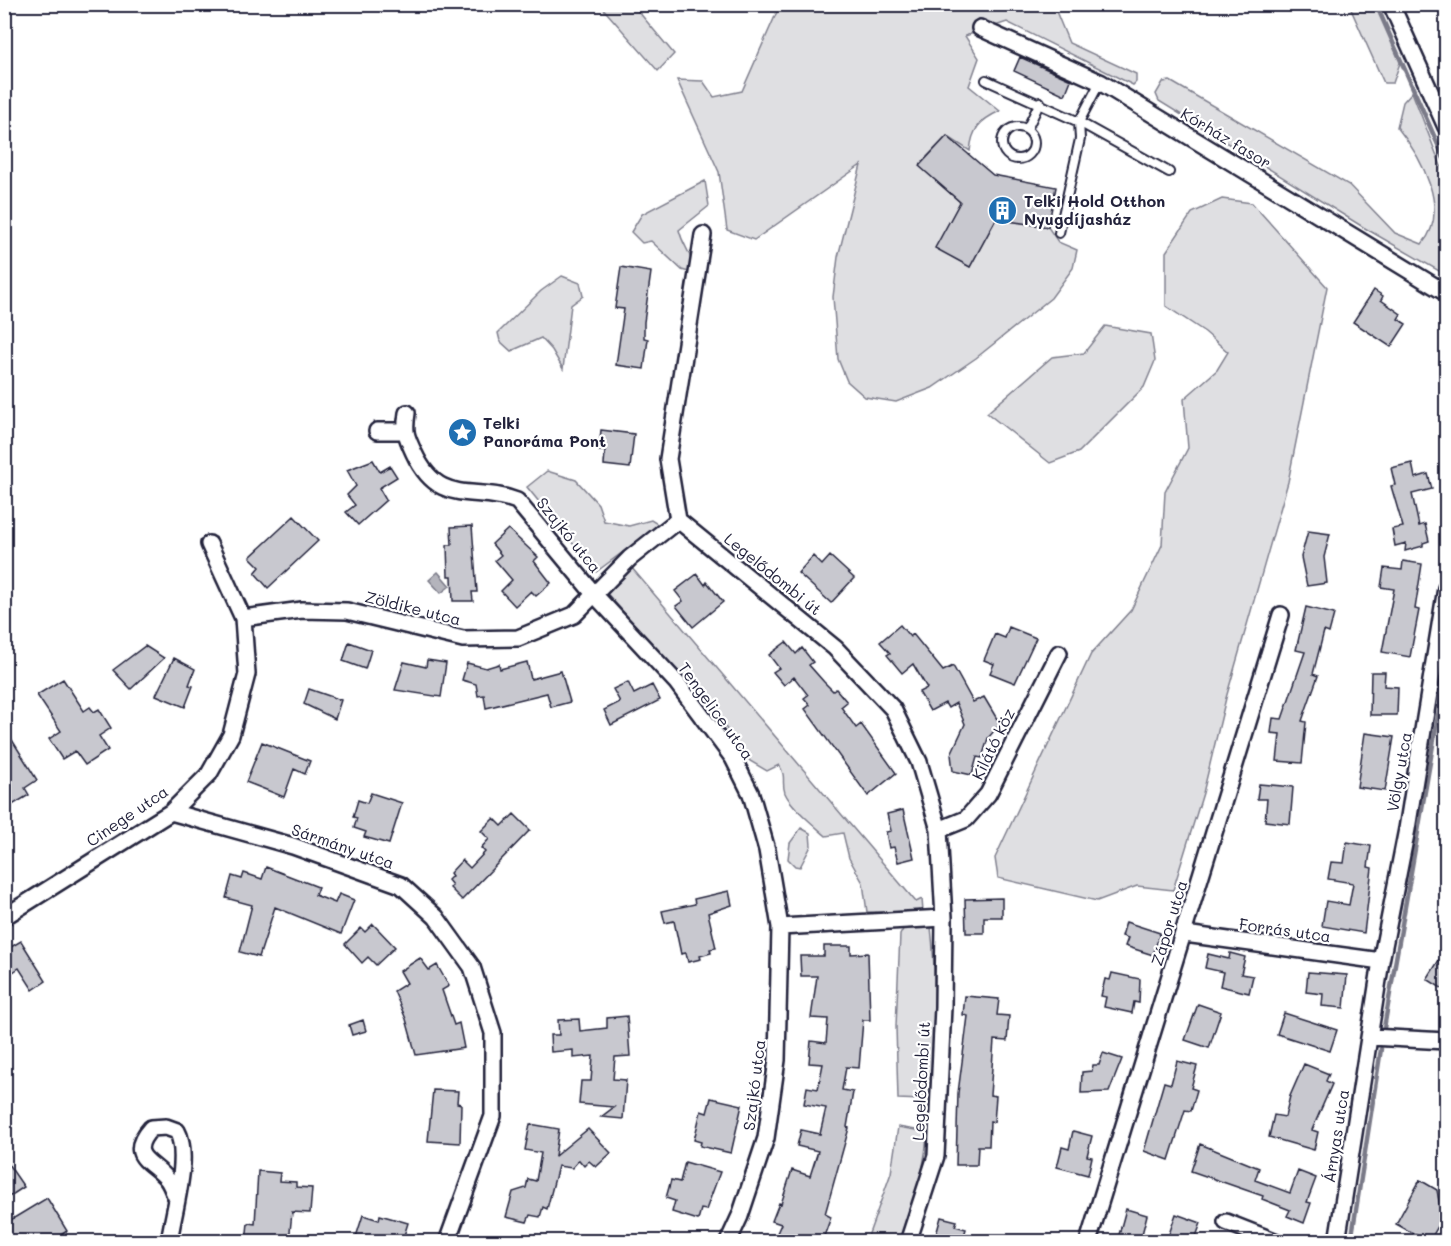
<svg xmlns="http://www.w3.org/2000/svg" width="1451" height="1246" viewBox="0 0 1451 1246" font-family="Mali,sans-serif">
<rect width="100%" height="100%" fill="#fff"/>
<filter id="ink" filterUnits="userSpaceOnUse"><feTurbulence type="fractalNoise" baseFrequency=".0167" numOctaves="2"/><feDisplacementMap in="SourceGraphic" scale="12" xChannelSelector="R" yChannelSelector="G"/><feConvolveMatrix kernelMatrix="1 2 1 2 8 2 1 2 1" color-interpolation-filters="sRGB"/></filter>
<g filter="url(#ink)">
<path fill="#dfdfe2" stroke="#80808e" stroke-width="1.5" d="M1053 4 1069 43 1136 74V82L1133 85 1007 22 965 36 979 58 969 86 1000 111C980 120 972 129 970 151L947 136 919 165 960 202 936 248 970 267 996 219 1048 227 1058 242 1077 250 1073 268 1051 298 976 358 932 388 896 402 865 397 847 381 838 359 833 297 838 257 861 165 754 240 727 230 719 172 677 80 703 81 714 97 742 91 780 5Z
M600 5H633L674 54 658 71Z
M1349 5H1376L1401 60 1393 83H1384Z
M1170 81 1349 185 1395 233 1422 244C1451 211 1422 158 1397 127L1403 102 1412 92 1446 179V275L1363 227 1159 101 1156 94 1163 82Z
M705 181 709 206 679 230C684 250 693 251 692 273L682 270 651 241 642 243 631 232 642 214Z
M1222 199 1252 203 1327 287 1288 482 1226 698 1203 793 1173 890 1137 886 1097 901 998 878 995 858 1091 654 1131 610 1162 545 1165 492 1188 448 1184 399 1217 370 1228 352 1205 332 1166 306V252L1192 213Z
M562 276 580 283 583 296 571 305 563 369 552 350 541 338 511 351 500 341 498 333 541 291Z
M1105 326 1151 334 1155 361 1144 387 1079 452 1050 463 987 413 1052 357 1084 353Z
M547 471 576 480 598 504 604 521 629 526 651 520 659 525 596 572 527 487Z
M631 567 916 902 922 899 923 912H867L863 883 849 858 843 833 826 836C815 826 791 807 785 793 781 782 787 777 779 765L767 771 750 761 725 727 603 589Z
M801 828 810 833 811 846 800 867 795 866 788 859 790 843Z
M906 924 931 927C937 981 934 1036 932 1090L923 1100 898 1099 896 1026 900 935Z
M898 1127 927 1132C926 1169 912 1206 902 1241L866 1242 891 1173Z"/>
<path fill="#b4b4bc" stroke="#7a7a88" stroke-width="1.5" d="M438 572 450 586 441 593 429 580Z"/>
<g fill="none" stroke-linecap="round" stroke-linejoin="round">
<path stroke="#7a7a88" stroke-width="4.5" d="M1376 4 1446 163
M1384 1028 1446 670
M1351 1242 1381 1049"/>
</g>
<path fill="#c8c8cf" stroke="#22223b" stroke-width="1.5" d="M1020 57 1071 80 1065 95 1014 71Z
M947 136 993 175 1056 187 1048 227 996 219 970 267 935 248 960 202 919 166Z
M621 267 651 272 644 322V338L648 339 644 369 616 365 624 309 615 308Z
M1374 290 1383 296 1381 300 1401 314 1398 319 1406 324 1391 347 1353 322Z
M601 430 634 434 630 468 604 465 605 451H599Z
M373 460 380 472 390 466 397 477 379 488 386 500 358 525 346 512 355 505 347 495 356 486 347 470Z
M1412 463 1415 478 1428 474 1432 489 1412 494 1419 526 1425 524 1429 541 1423 543V546L1405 551 1406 543 1395 546 1392 529 1403 527 1391 486 1395 485 1391 468Z
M294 516 318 541 268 588 255 573 260 567 250 557Z
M472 526 477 592H472L473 601H453L452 576H448L447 545H452L451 527Z
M508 529 538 557 534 561 551 583 536 596 531 591 515 606 501 591 512 580 495 560 501 555 492 544Z
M1308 531 1330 534 1324 557 1327 583 1307 586 1301 557Z
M813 556 822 565 830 556 854 578 831 603 798 573Z
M1403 561 1422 564 1415 609 1419 610 1410 657 1382 652 1394 589 1381 587 1384 568 1402 570Z
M697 574 705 585 707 582 723 602 693 627 676 606 683 601 675 591Z
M1306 607 1334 614 1329 633 1324 631 1313 674 1318 676 1302 721 1306 722 1302 763 1277 761 1280 734 1271 733 1273 718 1282 719 1305 652 1296 650Z
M900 625 910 637 913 634 943 671 953 666 973 702 984 697 1000 724 988 738 982 758 977 757 972 775 953 771 951 754 965 724 956 703 948 708 945 703 930 711 919 692 927 688 913 664 902 673 887 655 890 653 880 642Z
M1009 627 1036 638 1015 683 990 673 994 664 984 660 995 634 1005 638Z
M349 642 371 650 365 669 343 661Z
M786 642 796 654 802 648 813 662 809 665 824 682 833 691 836 689 847 702 841 707 856 728 861 724 896 773 868 796 805 709 810 705 804 698 808 695 794 677 784 685 773 672 779 668 769 655Z
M145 646 164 658 131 689 113 670Z
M174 658 195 669 189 685 193 686 185 707 156 695Z
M427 660 446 663 441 697 395 690 404 662 426 667Z
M527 662 531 679 561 671 570 702 551 707 547 693 486 708 484 695 478 696 476 684 462 680 467 663 486 668 499 664 500 669Z
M1371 672H1385L1384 686 1398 687 1397 715H1370Z
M63 679 84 711 90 707 94 712 99 709 111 728 99 736 108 750 85 765 75 751 62 759 49 739 61 731 37 695Z
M628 682 634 694 652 685 660 700 611 725 604 710 620 702 613 689Z
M309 689 341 700 335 719 304 704Z
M4 727 37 780 25 788 29 795 4 810Z
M1365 733 1394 737 1385 791 1357 787Z
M262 742 310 761 305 774 294 769 284 797 246 782Z
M1259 784 1293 787 1290 824 1265 821 1267 799H1257Z
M371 793 402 803 389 844 364 837 366 832 354 828 357 818 353 817 358 800 367 803Z
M903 810 914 858 898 862 894 847 889 848 886 832 891 831 887 814Z
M514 814 530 830 462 900 450 888 452 885 448 880 452 876 450 873 462 860 470 868 485 852 481 848 489 839 481 831 494 818 502 826Z
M1347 842 1371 846 1368 867 1372 868 1364 933 1322 926 1326 901 1349 905 1353 883 1328 879 1331 862 1344 863Z
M266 867 318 887 315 895 335 903 339 894 354 900 341 934 275 907 259 957 240 952 252 905 226 898 232 876 242 879 244 873 262 879Z
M729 891 732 905 708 913 716 948 710 949 711 953 700 956 701 959 688 962 686 953 681 954 674 921 665 923 662 911 695 904 694 899Z
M1002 898V917H984V933H966L965 899Z
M1126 922 1160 933 1153 955 1125 946 1128 938 1122 936Z
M373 924 395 947 376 965 368 957 362 963 345 944 361 928 365 932Z
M21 941 46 981 33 990 19 968 4 978V951Z
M824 946H851V954L868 953 870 1020H863L859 1068 846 1067 842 1090 853 1092 847 1127 849 1128 825 1214 831 1217 822 1242H773L781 1224 772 1221 779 1203 781 1204 792 1170 810 1176 818 1151 797 1146 801 1130 820 1134 826 1108 804 1104 807 1087 818 1089 823 1064 809 1063 811 1041 826 1043 828 1019 811 1018 817 976H801L800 956H824Z
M1446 949V991L1427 979Z
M1230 953 1245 957 1241 974 1253 976 1249 993 1220 986 1223 972 1205 968 1208 954 1229 959Z
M420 958 429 970 437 965 449 986 442 990 454 1025 459 1023 464 1048 416 1055 406 1019 394 991 407 983 400 971Z
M1308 972 1347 975 1344 1008 1322 1006 1323 994 1306 992Z
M1112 973 1140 979 1139 1003 1134 1002 1132 1013 1104 1007 1106 997 1101 996 1105 979 1110 980Z
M965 996 999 999 997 1015 1009 1016 1007 1041 994 1040 990 1095 996 1096 994 1122 990 1121 989 1146H978L977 1165H956L958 1093 968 1016 963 1015Z
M1198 1004 1221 1012 1209 1048 1185 1040Z
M1284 1013 1337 1030 1330 1051 1277 1034Z
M627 1016 630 1056 615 1057 613 1079 626 1080 623 1119 601 1117 614 1107 579 1104 581 1081H591L593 1056 573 1058V1050L551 1052 550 1035H559L558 1020 579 1019 580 1031 607 1028V1018Z
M363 1020 366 1031 352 1035 349 1025Z
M1103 1053 1122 1059 1109 1092 1081 1093 1082 1072 1092 1071 1093 1065H1099Z
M1177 1061 1197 1066 1191 1088 1197 1090 1191 1111 1185 1110 1169 1160 1144 1151 1164 1082 1171 1084Z
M1304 1064 1329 1074 1326 1081 1332 1084 1312 1130 1318 1132 1314 1150 1269 1137 1274 1115 1285 1117 1290 1096Z
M433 1090 458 1091 457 1103 461 1104 460 1143 428 1141Z
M711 1098 742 1105 731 1153 700 1146 701 1142 694 1140 701 1111 707 1113Z
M530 1124 559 1129 555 1156 588 1129 611 1153 596 1167 589 1161 584 1166 579 1160 572 1168 558 1166 547 1209 543 1207 540 1217 530 1215 527 1222 506 1217 513 1192 526 1188 528 1179 536 1181 541 1153 525 1150Z
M1073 1131 1092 1136 1087 1156 1092 1157 1088 1175 1057 1167 1062 1147 1069 1149Z
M1200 1144 1259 1168 1255 1180 1290 1193 1298 1171 1316 1178 1307 1202 1311 1203 1304 1223 1287 1216 1290 1210 1262 1199 1263 1196 1191 1171Z
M4 1158 24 1187 4 1200Z
M685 1162 720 1172 706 1210 701 1209 698 1220 672 1212 675 1201 666 1198 671 1180 680 1182Z
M258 1171 280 1173 279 1181 296 1182V1187L312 1188 310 1213 292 1212 289 1242H246L248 1223 255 1224Z
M1420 1180 1437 1190 1441 1212 1445 1214 1429 1242 1396 1224Z
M47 1198 67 1231 50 1242H12L4 1230V1224Z
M1126 1209 1147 1215 1140 1242H1117Z
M1176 1214 1201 1223 1194 1242H1180L1168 1237Z
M363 1215 379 1220 380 1215 408 1223 402 1242H371L356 1237Z
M941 1217 957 1221 955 1226 966 1229 962 1242H934Z"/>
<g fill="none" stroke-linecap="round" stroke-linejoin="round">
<defs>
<path id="service" d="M986 80 1079 122 1169 172
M1002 143a16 16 0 1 1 32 0a16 16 0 1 1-32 0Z
M1027 129 1040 102
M1059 233 1080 139 1079 122 1100 82"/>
<path id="minor" d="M1391 4 1446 127
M980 28 1100 82 1446 293
M703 235 668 459 678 520 835 648 893 709 919 762 939 830 944 918 943 1007 936 1156 908 1242
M407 413C404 432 406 436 414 453 440 509 474 484 517 501L594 594 677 683 733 758 751 794 767 850 780 927 777 1060 766 1138 740 1216 728 1242
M377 431H404
M243 618 302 610 347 611 463 639 518 638 574 615 630 558 678 520
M171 812 293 846 401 885 436 917 472 967 493 1033V1116L447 1242
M939 830 966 819 988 794 1059 653
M4 917 171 812 209 774 231 735 247 674 243 618 209 544
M780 927 944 918
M1185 934 1381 961
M1371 1037 1446 1041
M1226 1222 1277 1242
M169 1242C173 1212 191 1156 177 1131L166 1127 151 1128C125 1157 153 1161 167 1179 171 1184 173 1191 176 1197
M1088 1242 1281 615
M1337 1242 1381 961 1407 829 1446 588"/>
</defs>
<use href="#service" stroke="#22223b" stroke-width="12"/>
<use href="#minor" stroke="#22223b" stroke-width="20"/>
<use href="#service" stroke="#fff" stroke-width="8"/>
<use href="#minor" stroke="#fff" stroke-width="15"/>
</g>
</g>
<defs>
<symbol id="building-disc" viewBox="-11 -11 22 22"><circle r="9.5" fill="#1f6fb2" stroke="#fff"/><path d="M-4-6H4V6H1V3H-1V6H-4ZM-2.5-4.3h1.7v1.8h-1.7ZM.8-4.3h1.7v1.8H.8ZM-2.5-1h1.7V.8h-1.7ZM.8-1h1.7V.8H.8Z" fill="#fff"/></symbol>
<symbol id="sight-disc" viewBox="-11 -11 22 22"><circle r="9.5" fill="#1f6fb2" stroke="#fff"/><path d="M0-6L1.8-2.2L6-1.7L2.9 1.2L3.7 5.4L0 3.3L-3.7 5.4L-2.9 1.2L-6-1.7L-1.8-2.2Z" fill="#fff"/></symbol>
</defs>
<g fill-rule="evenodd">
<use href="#building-disc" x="986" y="194" width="33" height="33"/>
<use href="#sight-disc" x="446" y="416" width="33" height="33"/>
</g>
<g text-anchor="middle" stroke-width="4.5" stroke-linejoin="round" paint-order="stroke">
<g font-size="16" fill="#22223b" stroke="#fff">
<text transform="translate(1226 138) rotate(31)" y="6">Kórház fasor</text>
<text transform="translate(569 535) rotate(51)" y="6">Szajkó utca</text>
<text transform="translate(773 574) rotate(39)" y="6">Legelődombi út</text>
<text transform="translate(413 608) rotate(14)" y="6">Zöldike utca</text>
<text transform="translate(716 711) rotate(54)" y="6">Tengelice utca</text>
<text transform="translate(993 744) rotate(-64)" y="6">Kilátó köz</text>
<text transform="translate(1399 772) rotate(-80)" y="6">Völgy utca</text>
<text transform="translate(127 816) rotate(-34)" y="6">Cinege utca</text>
<text transform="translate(343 846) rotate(19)" y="6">Sármány utca</text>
<text transform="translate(1169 923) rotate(-73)" y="6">Zápor utca</text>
<text transform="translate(1285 930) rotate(8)" y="6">Forrás utca</text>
<text transform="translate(921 1081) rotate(-87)" y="6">Legelődombi út</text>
<text transform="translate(754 1085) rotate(-83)" y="6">Szajkó utca</text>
<text transform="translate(1336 1136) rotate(-81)" y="6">Árnyas utca</text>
</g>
<g font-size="16" font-weight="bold" fill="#22223b" stroke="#fff" text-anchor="start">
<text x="1024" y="207">Telki Hold Otthon<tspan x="1024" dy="18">Nyugdíjasház</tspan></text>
<text x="483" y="429">Telki<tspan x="483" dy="18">Panoráma Pont</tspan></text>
</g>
</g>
<rect width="1451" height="1246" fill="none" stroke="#fff" stroke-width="24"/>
<rect x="12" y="12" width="1427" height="1222" fill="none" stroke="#22223b" stroke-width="2" filter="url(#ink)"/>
</svg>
